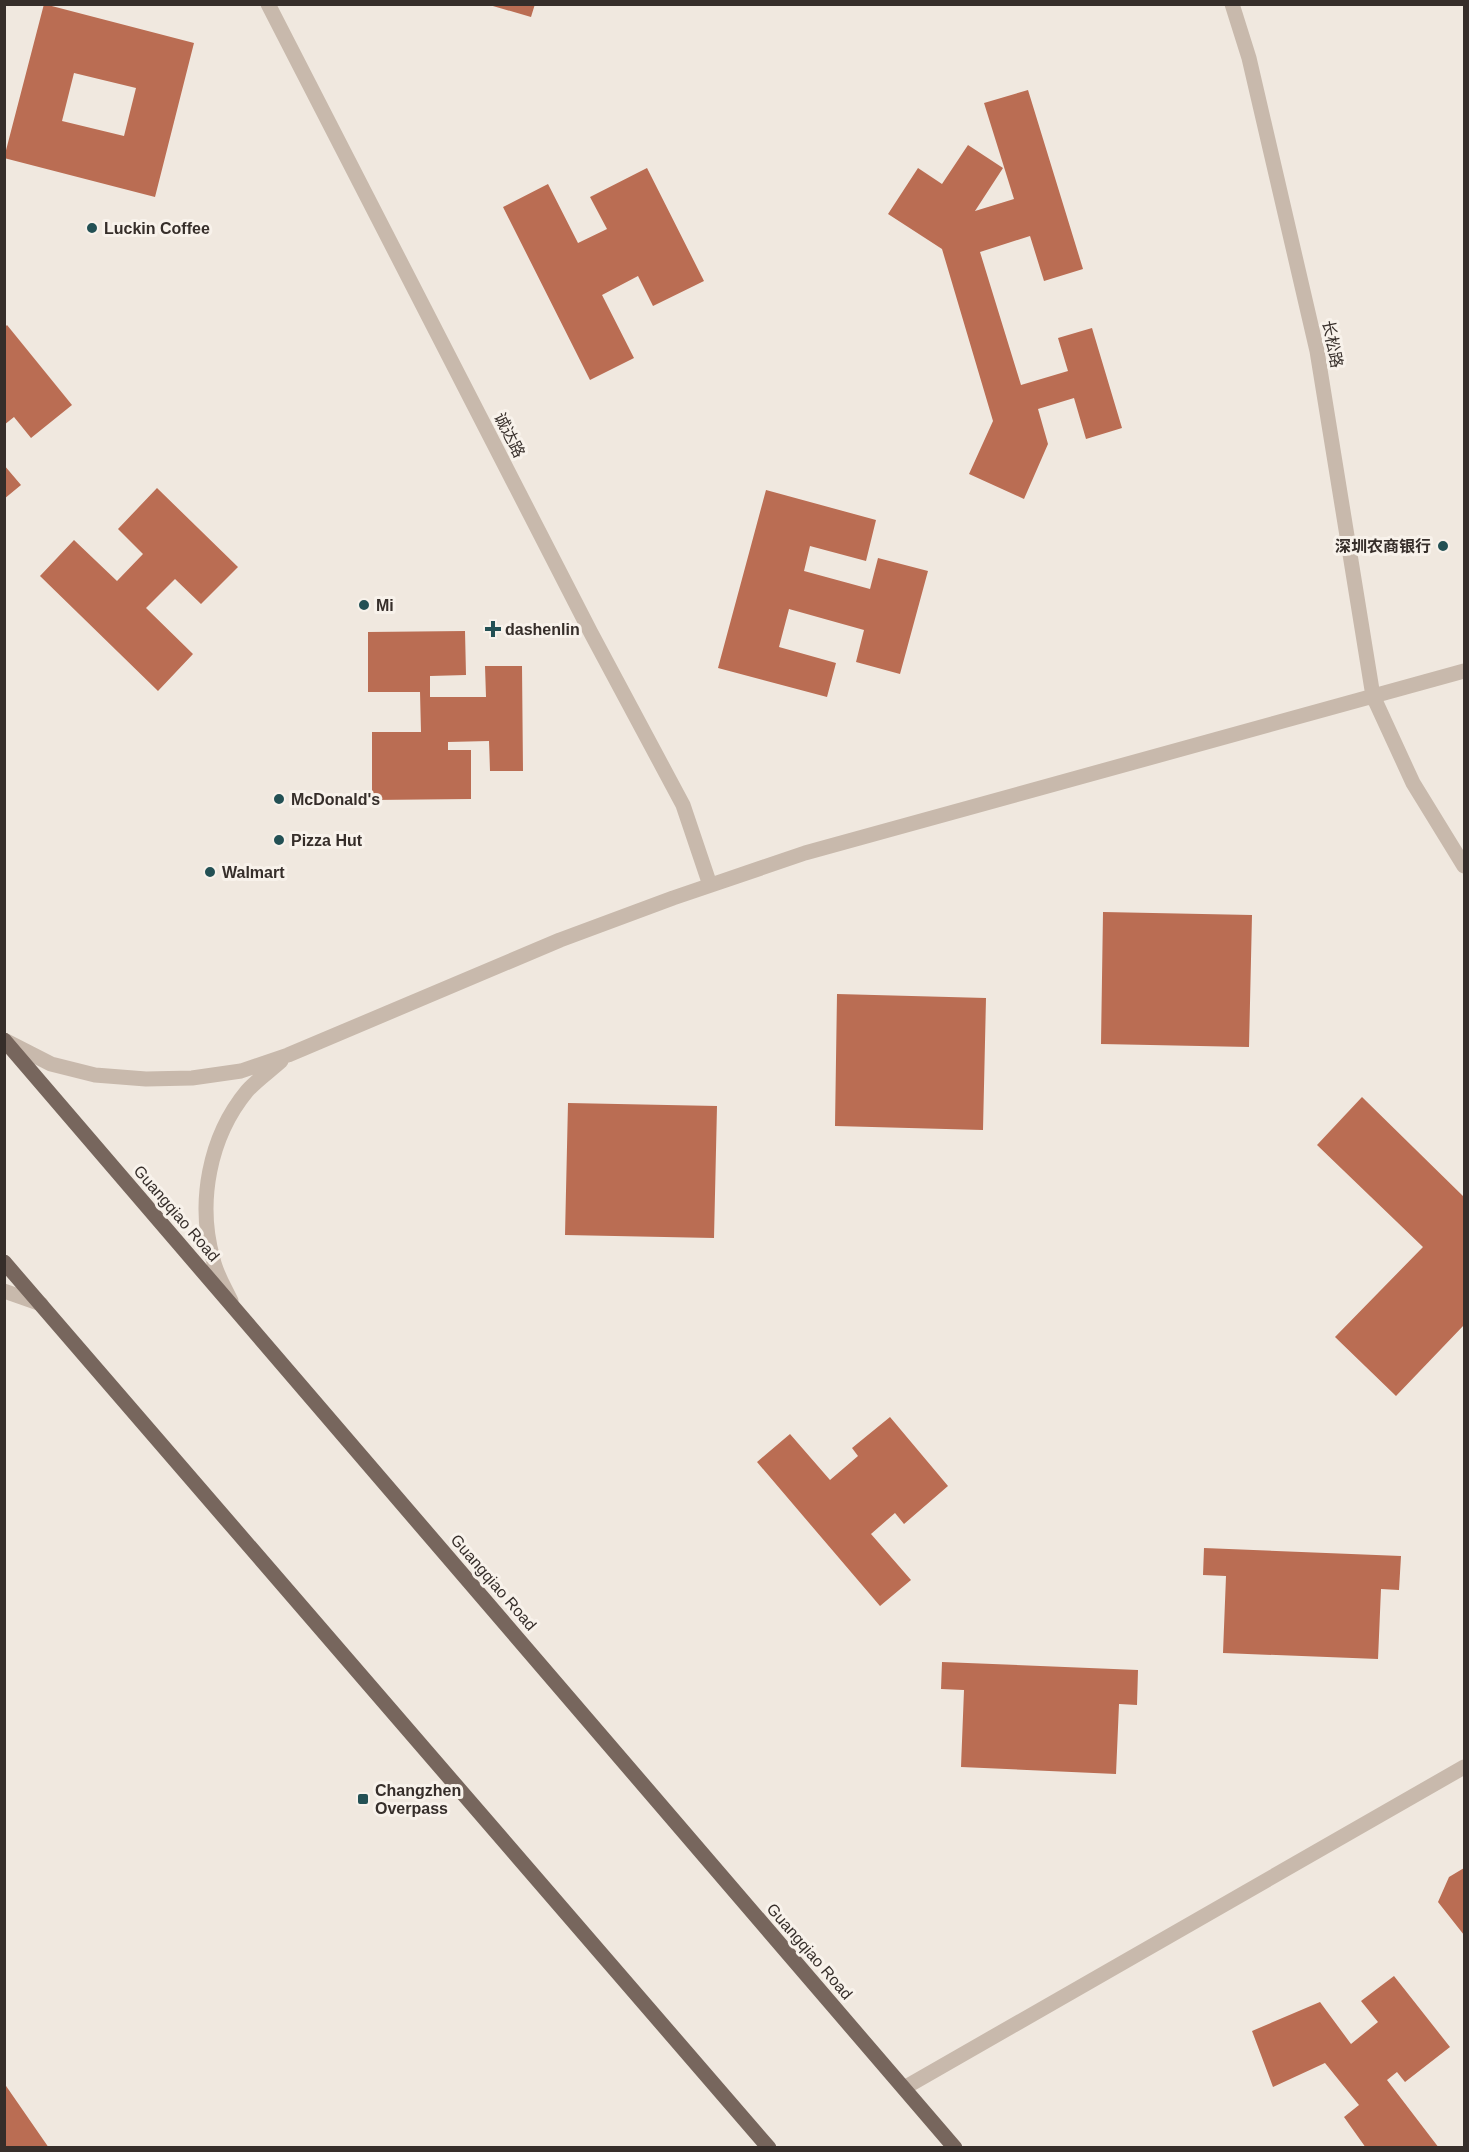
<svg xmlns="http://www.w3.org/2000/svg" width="1469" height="2152" viewBox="0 0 1469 2152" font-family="Arial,'Noto Sans SC',sans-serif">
<rect width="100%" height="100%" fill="#f0e8df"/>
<path fill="#ba6d53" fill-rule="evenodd" d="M44 4 194 43 155 197 4 158ZM74 73 136 88 124 136 62 121Z
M486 4H535L531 17Z
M1028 90 1083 269 1044 281 1030 236 980 252 1021 385 1068 371 1058 338 1092 328 1122 428 1086 439 1074 398 1038 409 1048 444 1024 499 969 474 993 421 942 249 888 214 918 168 942 184 968 145 1003 168 975 211 1014 199 984 103Z
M647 168 704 281 653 306 638 276 602 295 634 358 590 380 503 207 548 184 578 243 607 229 590 197Z
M7 325 72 405 31 438 14 417 4 425V328Z
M4 465 21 485 4 499Z
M157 488 238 567 201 604 175 579 146 608 193 654 158 691 40 576 74 540 117 581 143 554 118 529Z
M766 490 876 520 866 561 810 546 804 571 870 589 878 558 928 571 900 674 856 662 864 630 789 609 779 647 836 663 827 697 718 668Z
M465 631 466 675 430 676V697H486L485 666H522L523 771H490L489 741 448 742V750H471V799L372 800V732H421L420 692H368V632Z
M1103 912 1252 915 1249 1047 1101 1044Z
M837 994 986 998 983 1130 835 1126Z
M1362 1097 1464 1197V1325L1396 1396 1335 1337 1423 1247 1317 1145Z
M568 1103 717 1106 714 1238 565 1235Z
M890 1417 948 1486 904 1524 895 1513 871 1534 911 1580 880 1606 757 1462 790 1434 830 1480 858 1456 852 1448Z
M1204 1548 1401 1556 1399 1590 1381 1589 1378 1659 1223 1653 1226 1576 1203 1575Z
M942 1662 1138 1670 1137 1705 1119 1704 1116 1774 961 1767 964 1690 941 1689Z
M1464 1868V1935L1438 1902 1449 1877Z
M1394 1976 1450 2047 1405 2082 1397 2072 1387 2080 1439 2148H1366L1344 2117 1359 2105 1325 2063 1273 2087 1252 2031 1320 2002 1351 2044 1378 2022 1361 2001Z
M4 2083 49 2148H4Z"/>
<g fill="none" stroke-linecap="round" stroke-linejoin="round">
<path stroke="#c8b9ac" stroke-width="15" d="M268 4 591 633 683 805 710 885
M1232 4 1249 58 1317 351 1373 696 1413 783 1464 866
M6 1041 51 1064 95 1075 146 1079 192 1078 241 1071 288 1055 560 940 673 898 805 853 1464 671
M4 1291 41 1304
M231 1301C225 1288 216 1274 213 1259 197 1203 209 1137 247 1091 257 1080 270 1071 281 1061
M904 2088 1464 1767"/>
<path stroke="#77665d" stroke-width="15" d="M4 1040 955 2148
M4 1262 769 2148"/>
</g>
<g fill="#235054" stroke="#f8f2eb" stroke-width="2">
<circle cx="92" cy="228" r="6"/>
<circle cx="1443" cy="546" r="6"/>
<circle cx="364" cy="605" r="6"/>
<path d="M490 620h6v6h6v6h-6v6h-6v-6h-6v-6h6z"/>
<circle cx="279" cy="799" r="6"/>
<circle cx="279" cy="840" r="6"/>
<circle cx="210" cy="872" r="6"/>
<rect x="357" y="1793" width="12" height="12" rx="3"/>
</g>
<g text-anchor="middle" stroke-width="6" stroke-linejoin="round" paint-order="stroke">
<g font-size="16" font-weight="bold" fill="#362e2a" stroke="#f8f2eb" text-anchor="start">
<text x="104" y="234">Luckin Coffee</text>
<text x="1431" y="552" text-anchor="end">深圳农商银行</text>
<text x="376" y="611">Mi</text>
<text x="505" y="635">dashenlin</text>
<text x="291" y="805">McDonald's</text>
<text x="291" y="846">Pizza Hut</text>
<text x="222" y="878">Walmart</text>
<text x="375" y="1796">Changzhen<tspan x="375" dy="18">Overpass</tspan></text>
</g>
<g font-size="16" fill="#362e2a" stroke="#f8f2eb">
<text transform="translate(1333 344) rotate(79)" y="6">长松路</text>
<text transform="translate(510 435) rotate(63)" y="6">诚达路</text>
<text transform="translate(177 1213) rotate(49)" y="6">Guangqiao Road</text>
<text transform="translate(494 1582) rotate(49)" y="6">Guangqiao Road</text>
<text transform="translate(810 1951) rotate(49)" y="6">Guangqiao Road</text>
</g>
</g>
<rect width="1469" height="2152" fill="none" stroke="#362e2a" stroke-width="12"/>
</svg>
